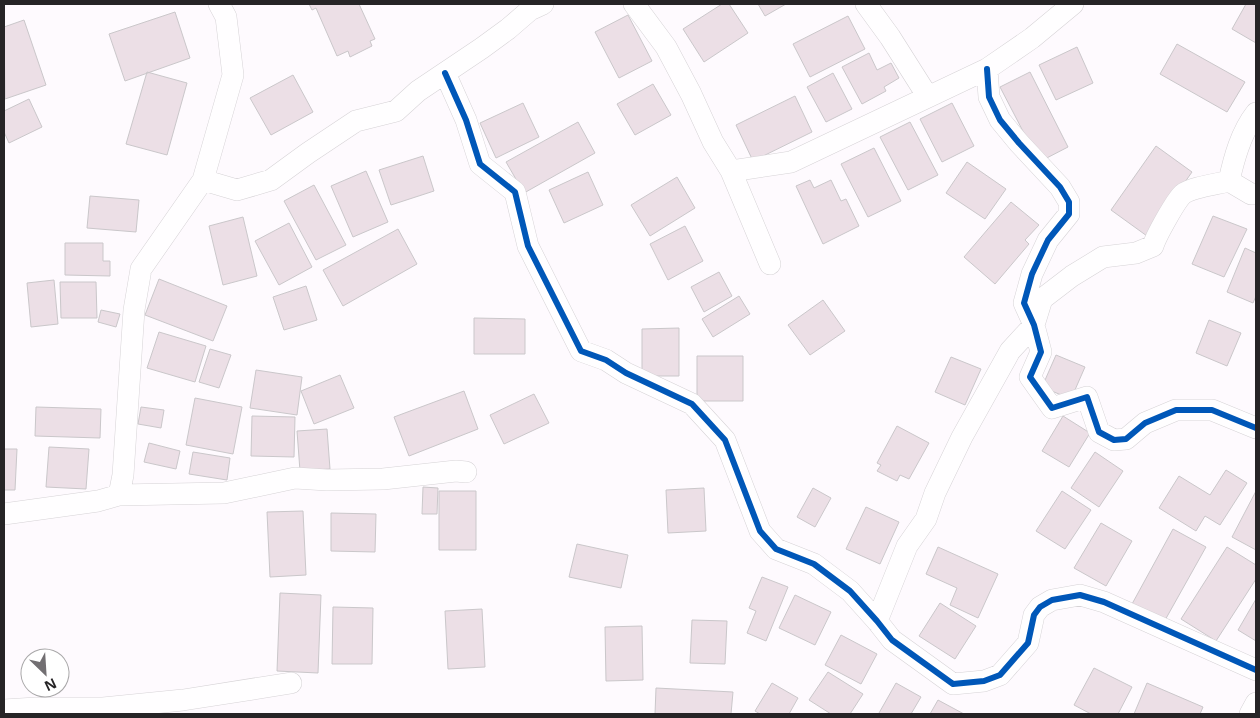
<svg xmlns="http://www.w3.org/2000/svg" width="1260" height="718" viewBox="0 0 1260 718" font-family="'Open Sans',sans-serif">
<rect width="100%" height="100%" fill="#fefafe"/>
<path fill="#ecdfe6" stroke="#cac7ca" d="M309 4H359L375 39 370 41 372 46 350 57 348 51 337 56 316 8 312 10Z
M722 4H729L748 33 704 62 683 29Z
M758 4H786L765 16Z
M1246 4H1256V43L1232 29Z
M175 12 190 58 125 81 109 34Z
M628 15 652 61 619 78 595 32Z
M848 16 865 49 810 77 793 44Z
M24 20 46 85 5 99 4 27Z
M1177 44 1245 82 1227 112 1160 74Z
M1077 47 1093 83 1056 100 1039 65Z
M869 53 877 70 891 63 899 78 884 87 886 91 862 104 842 67Z
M147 72 187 83 167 155 126 144Z
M1030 72 1068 147 1039 162 1000 87Z
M833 73 852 109 826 122 807 87Z
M293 75 313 112 271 135 250 98Z
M653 84 671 115 635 135 617 104Z
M795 96 812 132 753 161 736 125Z
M29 99 42 127 9 143 4 132V111Z
M523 103 539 137 496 158 480 123Z
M952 103 974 146 942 162 920 119Z
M578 122 595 153 524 193 506 162Z
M910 122 938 175 908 190 880 137Z
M1156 146 1192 172 1147 236 1111 210Z
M874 148 901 201 868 217 841 164Z
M423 156 434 191 391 205 379 170Z
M967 162 1006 189 985 219 946 193Z
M366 171 388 222 353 237 331 186Z
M588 172 603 205 564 223 549 190Z
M677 177 695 208 650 236 631 205Z
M810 180 814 188 831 180 841 201 846 199 859 226 823 244 796 186Z
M314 185 346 245 316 260 284 201Z
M90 196 139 200 136 232 87 228Z
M1011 202 1039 225 1025 240 1029 244 995 284 964 257Z
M1213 216 1247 229 1224 277 1192 264Z
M243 217 257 276 223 285 209 226Z
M289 223 312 267 279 285 255 241Z
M685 226 703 261 668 280 650 244Z
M398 229 417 264 343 306 323 270Z
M65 243H103V261H110V276L65 275Z
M1245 248 1256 253V296L1253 303 1227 292Z
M719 272 732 296 704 312 691 287Z
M159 279 227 306 213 341 145 315Z
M54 280 58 324 31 327 27 283Z
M60 282H96L97 318H61Z
M306 286 317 320 284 330 273 297Z
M739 296 750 314 713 337 702 319Z
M823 300 845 331 810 355 788 325Z
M101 310 120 314 116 327 98 322Z
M474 318 525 319V354H474Z
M1209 320 1241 333 1227 366 1196 353Z
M679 328V376H642V329Z
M159 332 206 346 195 382 147 368Z
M210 349 231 355 219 388 199 382Z
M1056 355 1085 367 1071 399 1042 387Z
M697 356H743V401H697Z
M951 357 981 369 965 405 935 392Z
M256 370 302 377 297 415 250 408Z
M340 375 354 408 314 424 301 391Z
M464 391 478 429 409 456 394 417Z
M534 394 549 423 504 444 490 415Z
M195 398 242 407 233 454 186 445Z
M36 407 101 409 100 438 35 436Z
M141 407 164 410 161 428 138 424Z
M252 416 295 417 294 457 251 456Z
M1063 416 1090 433 1069 467 1042 451Z
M897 426 929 443 909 479 900 475 897 481 877 471 881 465 877 463Z
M327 429 330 469 300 471 297 431Z
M149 443 180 451 176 469 144 462Z
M49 447 89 449 86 489 46 487Z
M4 449H17L15 490H4Z
M193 452 230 458 227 480 189 474Z
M1095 452 1123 471 1099 507 1071 488Z
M1226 470 1247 483 1220 525 1205 516 1196 531 1159 508 1179 476 1210 495Z
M423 487 438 488 437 514H422Z
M704 488 706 531 668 533 666 490Z
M813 488 831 498 815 527 797 517Z
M439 491H476V550H439Z
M1062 491 1091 510 1065 549 1036 531Z
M1256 491V550L1232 537Z
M866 507 899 522 880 564 846 549Z
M303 511 306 575 270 577 267 512Z
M331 513 376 514 375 552 331 551Z
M1101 523 1132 541 1106 586 1074 568Z
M1173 529 1206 547 1164 622 1132 604Z
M577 544 628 555 621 588 569 577Z
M938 547 998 574 978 618 950 605 957 588 926 574Z
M1227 547 1256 565V579L1216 641 1181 619Z
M762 577 788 587 766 641 747 633 756 611 749 608Z
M280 593 321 595 318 673 277 671Z
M795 595 831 612 815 645 779 628Z
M1256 599V641L1238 630Z
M940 603 976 626 955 659 919 636Z
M333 607 373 608 372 664H332Z
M482 609 485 667 448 669 445 611Z
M692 620 727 621 725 664 690 663Z
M642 626 643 680 606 681 605 627Z
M841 635 877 654 861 684 825 665Z
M1094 668 1132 687 1118 714H1091L1074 705Z
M828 672 863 694 850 714H831L809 700Z
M772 683 798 698 789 714H760L755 711Z
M896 683 921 697 911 714H880L879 713Z
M1147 683 1203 707 1200 714H1134Z
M656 688 733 692 731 714H655Z
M938 700 964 714H930Z"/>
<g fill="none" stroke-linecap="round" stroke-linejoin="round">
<defs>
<path id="minor" d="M634 4 666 47 691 94 713 142 731 171 770 264
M866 4 890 37 928 97
M987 69 989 97 1000 120 1019 143 1060 187 1069 202V214L1048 240 1032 274 1024 303 1034 325 1041 352 1030 377 1052 408 1087 397 1099 432 1114 440 1126 439 1145 423 1176 410H1212L1256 428
M445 73 466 120 480 164 515 192 528 246 581 351 606 360 626 373 692 404 725 440 760 531 776 549 814 564 850 591 877 621 892 640 953 684 984 681 1000 675 1028 643 1034 615 1040 607 1052 600 1080 595 1104 602 1256 670
M1256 113C1241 132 1234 158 1229 181L1251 194H1256
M731 171 791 162 987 69 1032 38 1073 4
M203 180 237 190 271 180 308 153 356 121 396 111 418 91 482 48 508 29 530 10 543 4
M119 495 224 493 295 478 327 480 383 479 456 471 466 472
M4 514 98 501 119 495 123 475 134 310 141 269 203 180 233 75 226 17 219 4
M877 621 907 546 926 519 935 493 962 437 1010 351 1034 325 1042 299 1072 276 1103 257 1136 253 1153 246C1156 236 1176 200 1183 194 1192 187 1218 184 1229 181
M4 710 36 708H103L183 700 291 683
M1250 714 1256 703"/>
</defs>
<use href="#minor" stroke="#d6d3d6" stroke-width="22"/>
<use href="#minor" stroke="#fffeff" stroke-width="21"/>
<defs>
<path id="cycleway" d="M987 69 989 97 1000 120 1019 143 1060 187 1069 202V214L1048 240 1032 274 1024 303 1034 325 1041 352 1030 377 1052 408 1087 397 1099 432 1114 440 1126 439 1145 423 1176 410H1212L1256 428
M445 73 466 120 480 164 515 192 528 246 581 351 606 360 626 373 692 404 725 440 760 531 776 549 814 564 850 591 877 621 892 640 953 684 984 681 1000 675 1028 643 1034 615 1040 607 1052 600 1080 595 1104 602 1256 670"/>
</defs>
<use href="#cycleway" stroke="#fff" stroke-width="9"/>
<use href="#cycleway" stroke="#0057b8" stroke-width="6"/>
</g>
<rect width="1260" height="718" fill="none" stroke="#262426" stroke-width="10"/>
<g transform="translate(45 673) rotate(155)"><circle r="24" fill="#ffffff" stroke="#a8a7a8"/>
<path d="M0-4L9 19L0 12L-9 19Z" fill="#726f72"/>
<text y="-8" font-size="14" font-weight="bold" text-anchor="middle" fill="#262426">N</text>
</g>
</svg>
